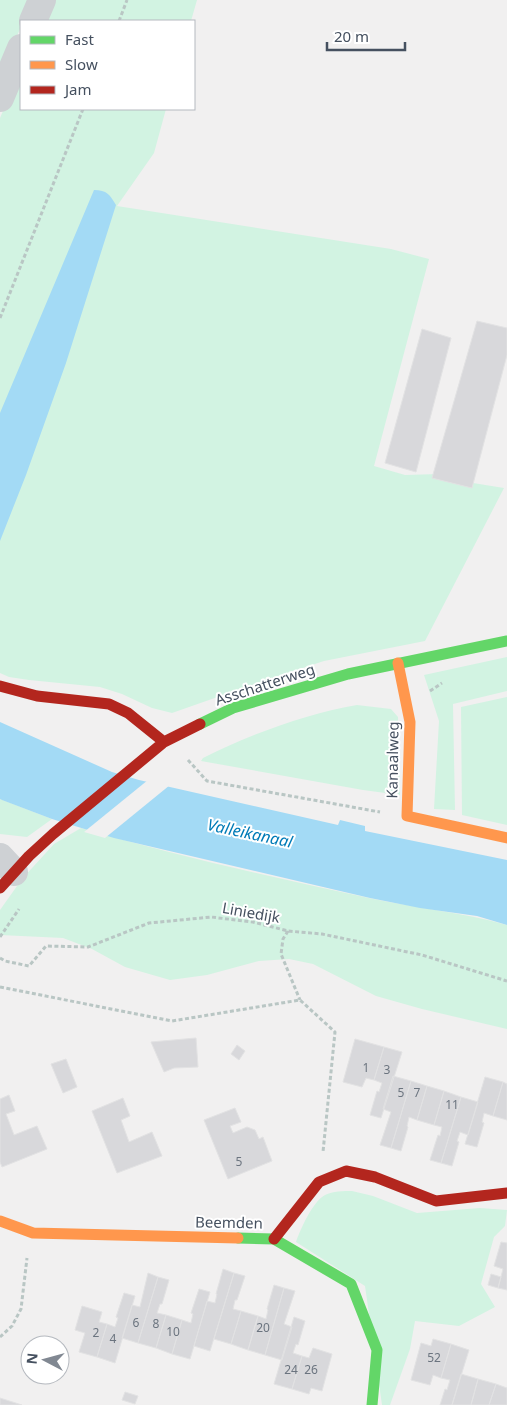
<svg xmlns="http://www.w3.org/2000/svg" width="507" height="1405" viewBox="0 0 507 1405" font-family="'Noto Sans',sans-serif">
<rect width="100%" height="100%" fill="#f1f0f0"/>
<path fill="#d2f3e2" d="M0 0H32L0 77Z
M50 0H197L191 21H41Z
M21 68V109H166L154 153 117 206 391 249 429 259 374 466 405 475 439 474 473 483 504 488 425 641 324 661 266 680 172 713 152 708 122 694 100 687 29 680 9 677 0 673V118Z
M507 657V691L453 704 455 810 434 809 439 721 424 675Z
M507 697V825L462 815 461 707Z
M357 705 391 709 398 717 400 795 363 790 201 761 203 758C246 736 308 713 357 705Z
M0 799 52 819 27 837 0 834Z
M81 828C176 856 273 877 369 898 415 908 462 912 507 925V1029L422 1009 376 996 313 964 289 959 259 961 207 975 170 980 125 967 92 949 63 938 0 935V910L22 879 54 844Z
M352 1191 373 1196 417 1213 480 1208 507 1210 505 1226 494 1237 481 1284 495 1307 459 1326 415 1321 410 1349 390 1405H382L365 1286 296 1242C300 1230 313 1201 325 1195 333 1191 343 1191 352 1191Z"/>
<path fill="#a3daf5" d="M94 190C107 190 110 195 116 205L66 363 26 475 0 541V413Z
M0 722 112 772 139 780 338 825 340 820 365 826V831L507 860V925L477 916 420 908 370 898 114 838 52 819 2 800 0 799Z"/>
<path fill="#f1f0f0" d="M148 780 170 785 105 838 84 832Z"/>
<path fill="#d8d8db" stroke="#e2e2e3" d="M477 321 507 328V355L472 488 432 478Z
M422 329 451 338 416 472 385 463Z
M196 1038 198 1067 174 1068 164 1072 151 1042Z
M355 1039 384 1047 374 1080 366 1078 362 1087 343 1082Z
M237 1045 245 1051 239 1060 231 1054Z
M384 1047 402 1052 381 1118 370 1115 377 1091 379 1092 382 1083 374 1080Z
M66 1059 77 1087 63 1093 51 1064Z
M393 1076 411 1081 391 1148 380 1145 391 1112 383 1109Z
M485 1077 503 1082 493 1116 484 1113 482 1122 484 1123 477 1147 465 1144Z
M411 1081 427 1086 417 1120 409 1117 407 1126 408 1127 401 1151 391 1148Z
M503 1082 507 1084V1120L493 1116Z
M427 1086 444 1091 434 1125 417 1120Z
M444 1091 461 1097 441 1163 430 1160 438 1135 440 1136 442 1127 434 1125Z
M9 1095 15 1111 6 1114 14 1135 37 1126 47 1149 2 1167 0 1162V1099Z
M461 1097 478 1102 468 1135 460 1132 457 1141 459 1142 452 1166 441 1163Z
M123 1098 130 1116 121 1120 129 1142 152 1132 162 1156 117 1173 92 1111Z
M235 1108 241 1122 230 1126 233 1133 247 1127 255 1130 259 1139 263 1137 272 1161 228 1179 204 1120Z
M501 1242 507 1243V1290L498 1288 503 1269 494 1266Z
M223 1269 234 1273 210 1351 194 1346 207 1301 215 1303 217 1294H216Z
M148 1273 158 1277 138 1343 122 1338 132 1305 140 1307Z
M234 1273 245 1276 237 1300H235L233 1309 241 1311 231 1344 214 1339Z
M491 1274 501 1277 498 1288 488 1285Z
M158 1277 169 1280 162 1304H160L157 1313 166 1315 156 1348 138 1343Z
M274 1285 284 1288 265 1355 248 1350 258 1316 266 1319 268 1310 267 1309Z
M284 1288 295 1291 284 1324 292 1327 282 1360 265 1355Z
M199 1289 210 1292 190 1359 172 1354 182 1320 191 1323 193 1314 191 1313Z
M124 1293 135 1296 115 1363 97 1357 107 1324 115 1327 118 1318 116 1317Z
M82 1306 102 1312 99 1322 107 1324 97 1357 79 1352 85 1333 75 1330Z
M241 1311 258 1316 248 1350 231 1344Z
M166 1315 182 1320 172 1354 156 1348Z
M294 1317 305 1321 298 1345 296 1344 293 1353 302 1356 292 1389 274 1384Z
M433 1339 451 1344 441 1378 433 1375 430 1385 411 1380 421 1343 431 1346Z
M451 1344 469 1350 452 1405H440L445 1389 447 1390 450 1380 441 1378Z
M313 1348 332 1354 322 1391 311 1388 309 1394 292 1389 302 1356 309 1358Z
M461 1374 478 1379 471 1405H452Z
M478 1379 496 1384 489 1405H471Z
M496 1384 507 1388V1405H489Z
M125 1392 138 1396 135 1404 122 1400Z
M0 1398 22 1405H0Z"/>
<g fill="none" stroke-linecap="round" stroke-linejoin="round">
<path stroke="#b9c6c4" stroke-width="3" stroke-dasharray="4 2.5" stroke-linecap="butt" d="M119 21 127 0
M0 318 83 109
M430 691 442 683
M188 760 207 781 380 812
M288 931 283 939 281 954 300 1000
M0 937 19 909
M0 958 5 961 29 966 46 946 88 947 149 923 211 917 253 922 288 931 322 934 422 955 507 981
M0 987 172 1021 300 1000 335 1032 323 1152
M0 1337 12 1326 21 1309 27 1258"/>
<path stroke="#ced1d4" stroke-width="28" d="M33 21 42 0
M0 98 21 48
M0 857 14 872"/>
<path stroke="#63d668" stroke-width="11" d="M200 724 233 708 348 674 507 641
M238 1238 274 1239 351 1284 377 1350 372 1405"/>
<path stroke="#ff974d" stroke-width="11" d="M398 663 410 722 407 816 507 838
M0 1221 33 1233 238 1238"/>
<path stroke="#b3261e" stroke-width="11" d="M0 686 37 696 109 704 128 713 164 742
M0 888 29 856 53 834 164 742 200 724
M274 1239 319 1182 346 1171 375 1177 436 1201 507 1193"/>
</g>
<g text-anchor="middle" stroke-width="4" stroke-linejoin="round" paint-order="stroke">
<g font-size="12" fill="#6b747f">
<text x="366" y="1072">1</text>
<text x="387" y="1074">3</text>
<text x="401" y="1097">5</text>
<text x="417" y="1097">7</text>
<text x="452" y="1109">11</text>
<text x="239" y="1166">5</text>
<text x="136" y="1327">6</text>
<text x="156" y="1328">8</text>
<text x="263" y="1332">20</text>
<text x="173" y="1336">10</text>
<text x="96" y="1337">2</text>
<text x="113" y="1343">4</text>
<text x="434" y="1362">52</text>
<text x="291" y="1374">24</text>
<text x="311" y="1374">26</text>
</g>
<g font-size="15" fill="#45505f" stroke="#fff">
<text transform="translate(265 685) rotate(-18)" y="5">Asschatterweg</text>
<text transform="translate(393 760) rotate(-89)" y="5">Kanaalweg</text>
<text transform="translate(251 913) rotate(10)" y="5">Liniedijk</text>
<text transform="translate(229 1223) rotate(1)" y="5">Beemden</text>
</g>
<g font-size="16" font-style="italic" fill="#007bb7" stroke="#fff">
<text transform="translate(250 833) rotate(12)" y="6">Valleikanaal</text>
</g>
</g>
<rect x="20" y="20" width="175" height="90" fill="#ffffff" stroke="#b5b9bf"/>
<rect x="30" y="36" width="25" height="8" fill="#63d668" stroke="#b5b9bf"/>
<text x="65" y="45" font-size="15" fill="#45505f">Fast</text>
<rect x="30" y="61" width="25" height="8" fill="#ff974d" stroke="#b5b9bf"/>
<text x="65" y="70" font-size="15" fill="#45505f">Slow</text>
<rect x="30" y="86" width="25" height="8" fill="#b3261e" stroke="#b5b9bf"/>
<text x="65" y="95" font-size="15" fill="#45505f">Jam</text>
<g transform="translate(45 1360) rotate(276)"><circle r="24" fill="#ffffff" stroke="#b5b9bf"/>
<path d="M0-4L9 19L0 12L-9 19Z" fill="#818892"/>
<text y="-8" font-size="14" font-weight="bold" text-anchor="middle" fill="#45505f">N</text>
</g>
<path d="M327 42v8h78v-8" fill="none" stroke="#45505f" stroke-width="2.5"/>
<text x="334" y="42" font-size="15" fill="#45505f" stroke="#ffffff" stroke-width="4" paint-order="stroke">20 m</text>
</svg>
